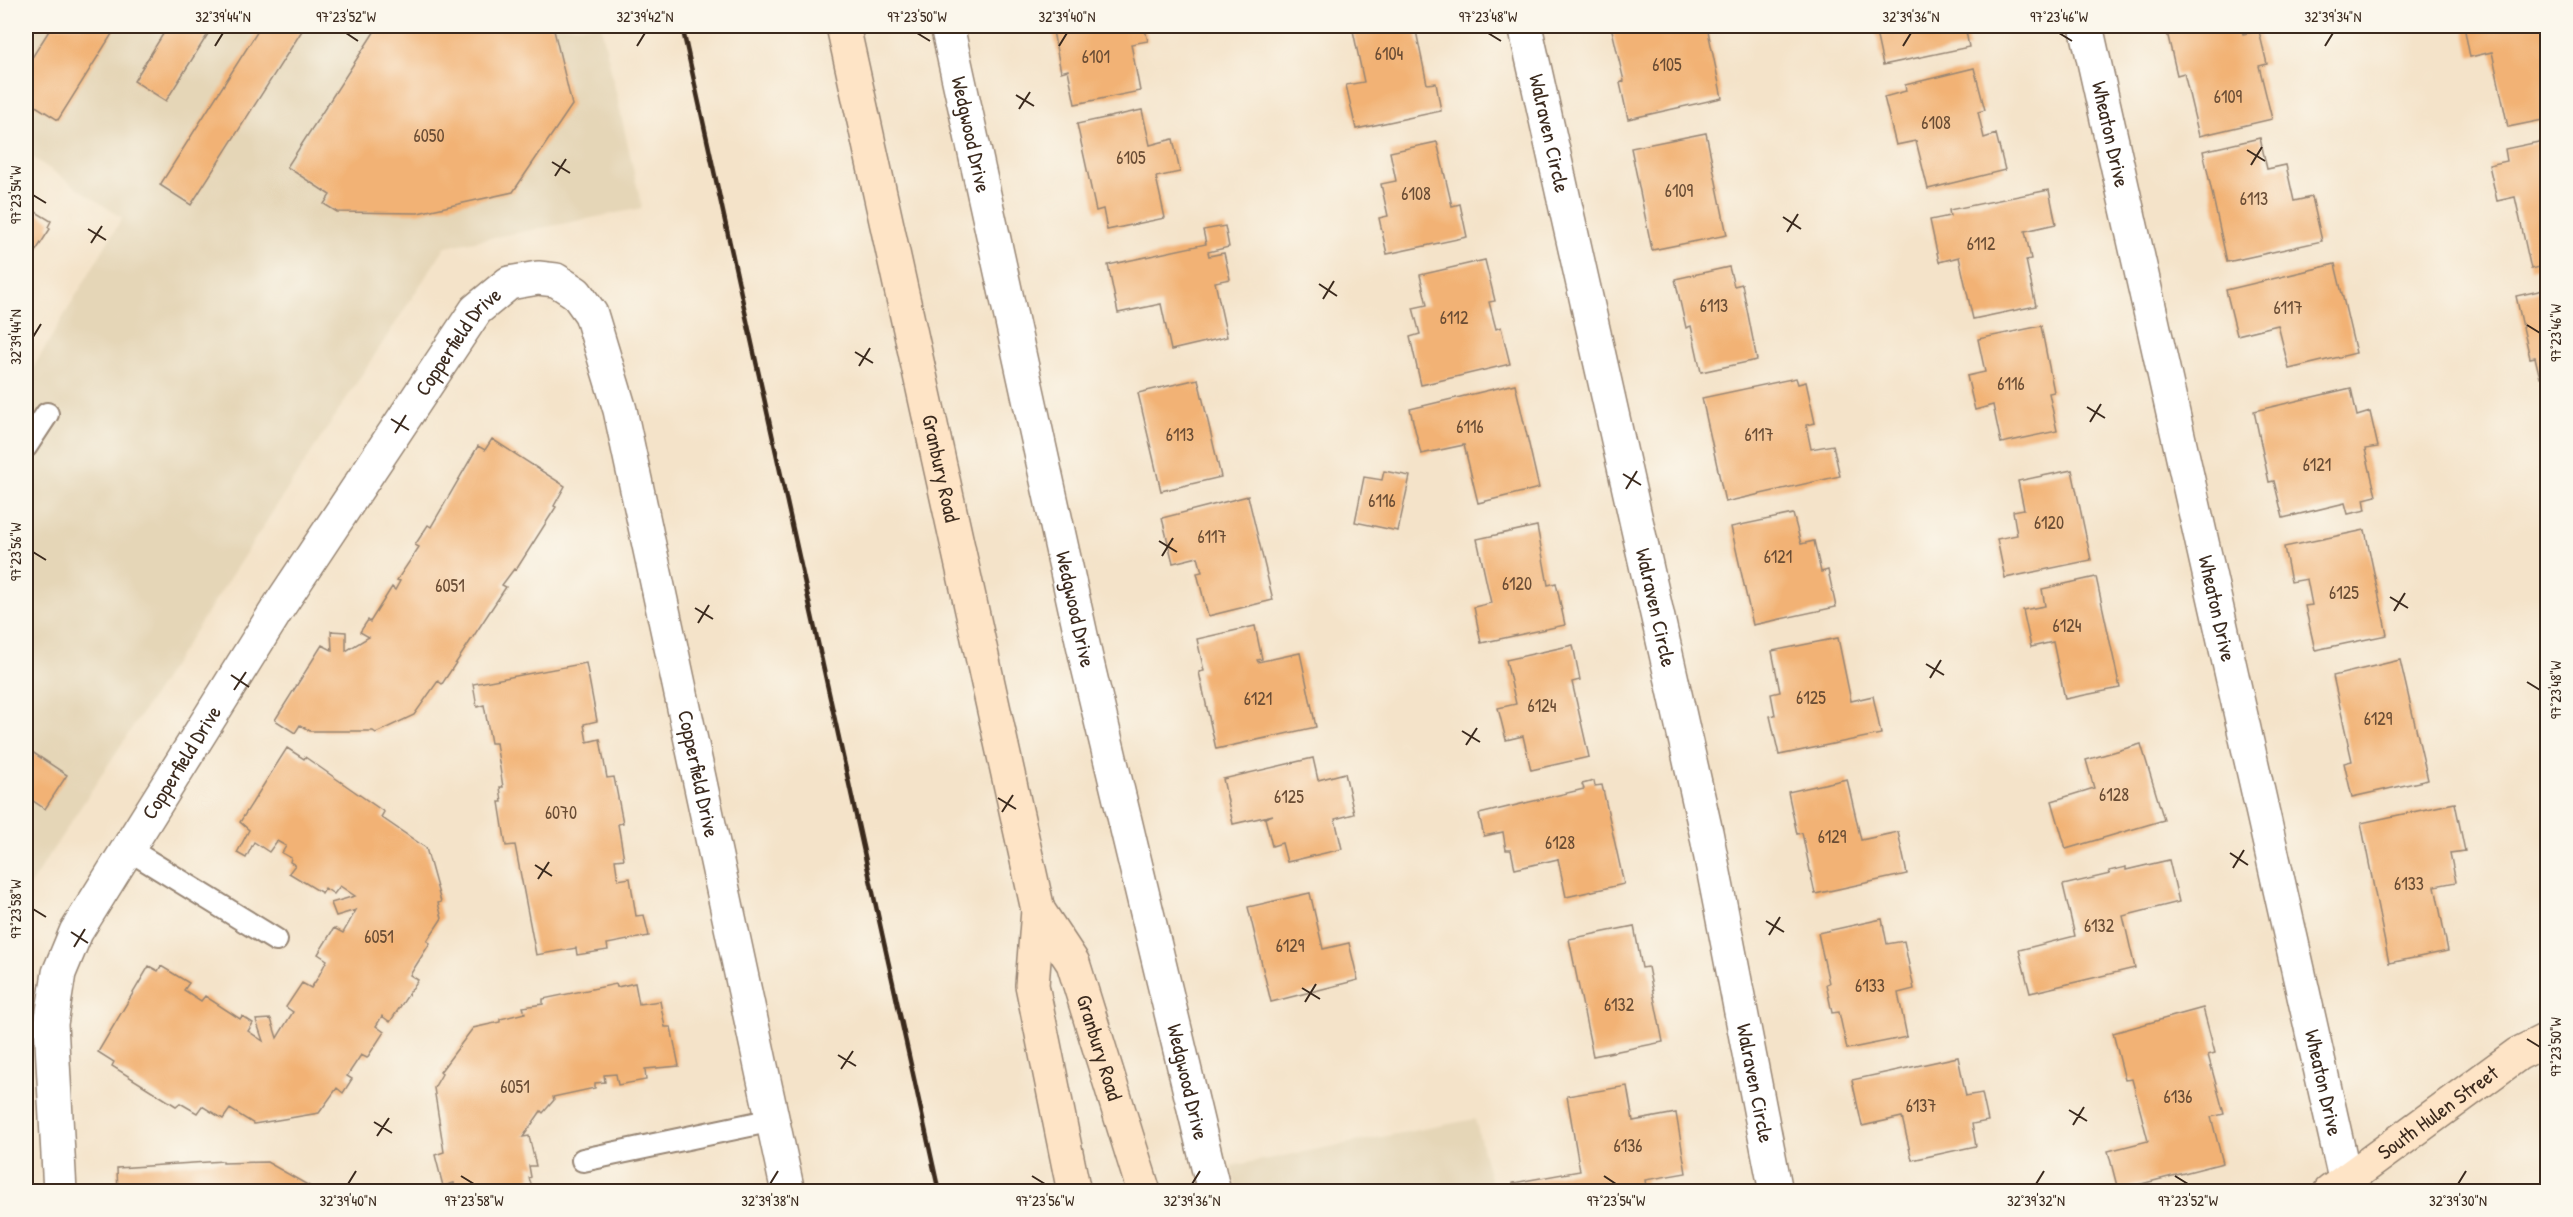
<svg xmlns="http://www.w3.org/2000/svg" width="2573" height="1217" viewBox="0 0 2573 1217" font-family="'Patrick Hand',sans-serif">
<rect width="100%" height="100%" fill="#fbf7ec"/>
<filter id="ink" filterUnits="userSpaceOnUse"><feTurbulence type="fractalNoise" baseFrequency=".0167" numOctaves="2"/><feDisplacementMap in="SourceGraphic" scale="12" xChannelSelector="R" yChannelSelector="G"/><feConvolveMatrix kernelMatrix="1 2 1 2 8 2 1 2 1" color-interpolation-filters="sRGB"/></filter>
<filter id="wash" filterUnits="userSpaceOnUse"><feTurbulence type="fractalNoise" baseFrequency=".008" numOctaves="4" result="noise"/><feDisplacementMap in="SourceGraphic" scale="24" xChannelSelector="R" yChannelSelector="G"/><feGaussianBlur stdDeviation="1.35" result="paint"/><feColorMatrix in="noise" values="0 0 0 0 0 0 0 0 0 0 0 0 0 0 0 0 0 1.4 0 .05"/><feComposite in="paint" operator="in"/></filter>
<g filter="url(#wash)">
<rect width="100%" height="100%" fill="#f4e3c9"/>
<path fill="#e5d6b7" d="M26 26H601L642 208 445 247 26 891V380L122 218 26 153Z
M1475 1119 1493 1191H1237L1231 1166Z"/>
<g id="blocks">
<path fill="#f2b274" d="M52 26H117L58 120 26 100V67Z
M168 26H213L166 101 134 81Z
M261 26H305L191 205 160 185Z
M378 26H553L572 105 513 192 418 213 337 212 324 204 330 195 287 167Z
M1052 26H1144L1148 41 1131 44 1140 91 1075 104 1068 70 1061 72Z
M1352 26H1415L1427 84 1436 83 1441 111 1356 129 1346 85 1364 82Z
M1611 26H1707L1722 98 1628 119 1620 83 1624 81Z
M1888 26H1965L1969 47 1883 65 1875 28Z
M2196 26H2241L2243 34 2259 31 2267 64 2259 66 2272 119 2199 136 2184 73 2177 75 2167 32Z
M2464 26H2548V119L2508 127 2492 52 2470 57Z
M1974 68 1985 110 1978 112 1984 138 1996 134 2005 170 1928 189 1916 141 1896 145 1884 97 1906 91 1905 85Z
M1142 110 1150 145 1173 139 1180 172 1156 177 1165 218 1107 230 1103 209 1096 211 1077 124Z
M1706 133 1727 235 1652 250 1631 148Z
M2260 138 2267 169 2286 165 2294 201 2312 197 2322 241 2227 262 2203 151Z
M2548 140V265L2531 269 2515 197 2497 201 2489 165 2507 161 2505 149Z
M1437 142 1452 206 1460 204 1467 237 1387 254 1379 218 1388 216 1381 184 1396 181 1390 152Z
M2049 190 2056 224 2025 231 2031 259 2026 260 2036 306 1973 319 1959 257 1939 262 1930 220 1950 216 1949 210Z
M26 206 51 221 48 227 50 229 26 266Z
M1225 226 1229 247 1208 252 1209 256 1224 253 1230 279 1215 282 1227 337 1171 350 1161 304 1118 313 1108 265 1206 244 1203 230Z
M1485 260 1495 301 1489 302 1496 329 1501 327 1510 364 1421 385 1410 337 1420 334 1413 308 1427 305 1420 275Z
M2335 264 2356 353 2289 369 2278 325 2237 335 2226 290Z
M1729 267 1734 286 1742 284 1757 360 1701 372 1691 326 1686 328 1675 279Z
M2548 289V377L2540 378 2535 357 2530 358 2516 296Z
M2041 326 2054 392 2049 393 2057 431 2001 443 1993 405 1975 410 1967 376 1985 372 1978 339Z
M1796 378 1798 384 1806 382 1815 423 1806 425 1811 449 1833 445 1840 476 1725 502 1702 398Z
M1198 379 1221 477 1161 491 1138 393Z
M1515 384 1539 488 1478 503 1464 445 1421 454 1410 409Z
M2351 388 2357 416 2370 412 2378 447 2365 449 2376 496 2364 499 2366 510 2348 514 2345 503 2283 518 2274 481 2269 482 2254 411Z
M492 439 565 486 554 506 556 507 516 570 514 569 502 585 506 587 442 684 438 681 414 715 376 733 373 731H310L300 725 295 733 275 720 322 645 332 650 331 631 346 632V651L369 637 360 632 368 620 370 622 392 587 395 590 400 581 397 580 419 547 415 545 428 525 431 527 478 446 485 450Z
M2072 470 2091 560 2005 578 1997 539 2017 535 2013 511 2024 509 2018 481Z
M1384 471 1410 476 1398 531 1355 522 1364 477 1382 480Z
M1248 496 1273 600 1208 616 1197 573 1202 572 1198 557 1173 563 1162 518Z
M1793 514 1801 544 1814 541 1821 572 1828 570 1836 607 1753 625 1731 527Z
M1537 526 1548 585 1556 583 1565 625 1481 643 1474 607 1491 603 1477 539Z
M2365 530 2387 635 2315 650 2305 606 2312 605 2307 579 2291 582 2284 547Z
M2096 577 2120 688 2065 699 2053 642 2031 647 2023 610 2045 606 2042 589Z
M1255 626 1262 659 1257 660 1258 662 1300 653 1316 727 1216 749 1199 672 1204 671 1197 639Z
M1838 638 1851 701 1873 696 1881 734 1779 755 1770 716 1775 715 1771 694 1780 692 1772 651Z
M1573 645 1580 680 1572 682 1589 757 1531 770 1523 736 1506 740 1498 708 1516 704 1506 660Z
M2400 660 2428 780 2352 797 2344 763 2352 761 2333 676Z
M586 663 597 721 584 724 587 742 600 739 607 778 614 777 623 823 618 824 624 859 615 860 618 880 630 878 636 916 644 915 649 936 607 944 608 950 577 955 576 948 536 955 515 845 506 846 499 802H502L500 787H503L496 743H491L484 705 477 707 473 684Z
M2141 744 2164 820 2066 849 2052 801 2094 788 2086 760Z
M26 748 67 775 45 809 26 796Z
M287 748 304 759 305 757 384 812 381 817 426 848 441 902 438 903 442 918 427 941 430 943 410 975 418 980 390 1022 382 1016 376 1026 384 1032 367 1058 361 1055 347 1076 352 1079 343 1093 337 1088 319 1113 254 1124 230 1109 223 1119 202 1106 197 1113 180 1103 176 1106 112 1066 114 1062 98 1052 149 966 158 971 161 966 189 983 184 990 201 1001 205 996 240 1019 242 1016 253 1023 248 1031 263 1041 256 1020 271 1019 277 1038 293 1012 286 1007 302 983 311 988 317 979 327 960 318 954 334 928 343 933 356 910 336 916 331 903 355 896 340 886 334 894 325 888 322 893 289 873 295 865 290 862 291 858 282 853 286 846 277 841 269 852 254 842 246 858 237 853 249 830 240 822Z
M1313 758 1318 780 1345 773 1354 814 1335 819 1342 849 1287 862 1282 843 1272 846 1265 818 1273 815 1233 824 1223 779Z
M1847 779 1861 840 1898 832 1907 874 1815 894 1802 833 1797 834 1788 792Z
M1594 781 1595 786 1602 785 1624 884 1566 897 1558 859 1515 869 1511 850H1506L1503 832 1484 836 1479 814 1584 789 1582 784Z
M2455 803 2465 851 2450 853 2456 882 2435 886 2448 951 2389 963 2361 823Z
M2169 860 2179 902 2123 916 2135 968 2030 993 2019 950 2075 936 2063 885 2110 874 2109 871 2126 867V870Z
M1310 893 1323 949 1349 943 1358 980 1271 1002 1248 907Z
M1882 919 1887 944 1904 941 1914 989 1898 993 1907 1037 1847 1049 1839 1012 1832 1013 1826 984 1829 983 1818 933Z
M1634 926 1642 968 1648 967 1663 1042 1593 1056 1569 939Z
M635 983 639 1004 660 1001 665 1027H671L679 1066 645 1069 646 1080 618 1085 616 1074 604 1075 605 1082 595 1083V1088L553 1097 554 1100 543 1113 541 1111 523 1137 529 1136 536 1166H529L531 1177 529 1178 534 1192H456L454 1183 443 1186 435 1155 444 1152 434 1088 442 1074 440 1072 473 1028 500 1022V1019L525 1013 523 1007 543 1004V999L616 984 617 987Z
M2203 1008 2215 1053 2208 1055 2224 1114 2211 1117 2223 1163 2118 1190 2108 1151 2148 1141 2132 1079 2125 1080 2113 1033Z
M1958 1057 1966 1096 1982 1093 1988 1121 1972 1124 1976 1146 1912 1160 1902 1117 1862 1126 1852 1080Z
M1627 1086 1633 1121 1676 1113 1686 1173 1645 1180 1647 1192H1514L1513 1183 1580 1171 1567 1096Z
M223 1161V1163L267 1162 320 1192H118L117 1168Z"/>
</g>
</g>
<g filter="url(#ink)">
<use href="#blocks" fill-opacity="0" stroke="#988674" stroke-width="1.5"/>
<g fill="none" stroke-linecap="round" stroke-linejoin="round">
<defs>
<path id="service" d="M26 446 47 414
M128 849 276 940
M583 1160 773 1120"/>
<g id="minor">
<path id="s1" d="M947 26 1086 658 1214 1192"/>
<path id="s2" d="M1525 26 1706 832 1776 1192"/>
<path id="s3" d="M2086 26 2348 1192"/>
<path id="s4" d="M60 1192 51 1024 59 973 76 932 278 608 476 310 509 283 538 278 556 280 576 293 591 314 620 410 788 1192"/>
</g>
<g id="secondary">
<path id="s5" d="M843 26 1038 910 1032 985 1074 1192"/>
<path id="s6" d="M1038 910 1073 963 1144 1192"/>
<path id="s7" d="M2330 1192 2518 1054 2548 1039"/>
</g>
</defs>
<use href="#service" stroke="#988674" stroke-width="26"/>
<use href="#minor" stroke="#988674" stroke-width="36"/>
<use href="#secondary" stroke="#988674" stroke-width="36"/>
<use href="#service" stroke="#fff" stroke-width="22"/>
<use href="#minor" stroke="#fff" stroke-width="33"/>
<use href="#secondary" stroke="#fee4c6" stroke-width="33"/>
<path stroke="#3b2a1e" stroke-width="4.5" d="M682 26 939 1192"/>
</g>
</g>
<path fill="none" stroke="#3b2a1e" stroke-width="2" d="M346 33 358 41M917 33 930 41M1488 33 1501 41M2059 33 2072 41M215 46 223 33M637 46 645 33M1059 46 1067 33M1903 46 1911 33M2325 46 2333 33M1016 95 1034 106M1019 109 1030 92M2247 150 2265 161M552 162 570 173M2251 165 2262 147M555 176 566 159M33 195 46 203M1783 217 1801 229M88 229 106 240M1787 232 1798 214M91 243 102 226M1319 284 1337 296M1323 299 1334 281M2527 325 2540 333M33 337 41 324M855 352 873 363M859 366 870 348M2087 407 2105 418M391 419 409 430M2090 422 2101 404M395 433 406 415M1623 474 1641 485M1626 489 1637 471M1159 541 1177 552M33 552 46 560M1162 556 1173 538M2390 597 2408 608M695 608 713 619M2394 611 2405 593M698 623 709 605M1926 664 1944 675M231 675 249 687M1930 678 1941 660M2527 682 2540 690M234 690 246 672M1462 731 1480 742M1466 745 1477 728M998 798 1016 809M1002 812 1013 795M2230 853 2248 865M535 865 552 876M2233 868 2244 850M538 879 549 862M33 909 46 917M1766 921 1784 932M71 932 88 943M1769 935 1780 917M74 947 85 929M1302 988 1320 999M1305 1002 1316 984M2527 1039 2540 1047M838 1055 856 1066M841 1069 853 1051M2069 1110 2087 1121M374 1122 392 1133M2073 1125 2084 1107M377 1136 389 1118M461 1176 474 1184M1032 1176 1045 1184M1604 1176 1616 1184M2175 1176 2188 1184M348 1184 356 1171M770 1184 778 1171M1192 1184 1200 1171M2036 1184 2044 1171M2458 1184 2466 1171"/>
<g text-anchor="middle" stroke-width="4.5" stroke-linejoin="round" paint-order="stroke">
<g font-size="18" fill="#694c34">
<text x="1389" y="60">6104</text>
<text x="1096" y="63">6101</text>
<text x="1667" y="71">6105</text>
<text x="2228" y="103">6109</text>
<text x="1936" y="129">6108</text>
<text x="429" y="142">6050</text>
<text x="1131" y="164">6105</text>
<text x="1679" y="197">6109</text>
<text x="1416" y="200">6108</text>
<text x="2254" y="205">6113</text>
<text x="1981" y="250">6112</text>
<text x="1714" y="312">6113</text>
<text x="2288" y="314">6117</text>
<text x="1454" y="324">6112</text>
<text x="2011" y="390">6116</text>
<text x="1470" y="433">6116</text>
<text x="1180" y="441">6113</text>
<text x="1759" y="441">6117</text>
<text x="2317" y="471">6121</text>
<text x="1382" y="507">6116</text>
<text x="2049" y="529">6120</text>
<text x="1212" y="543">6117</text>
<text x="1778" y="563">6121</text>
<text x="1517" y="590">6120</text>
<text x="450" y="592">6051</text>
<text x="2344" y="599">6125</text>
<text x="2067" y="632">6124</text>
<text x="1811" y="704">6125</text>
<text x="1258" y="705">6121</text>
<text x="1542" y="712">6124</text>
<text x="2378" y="725">6129</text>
<text x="2114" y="801">6128</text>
<text x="1289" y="803">6125</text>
<text x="561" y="819">6070</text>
<text x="1832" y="843">6129</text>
<text x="1560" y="849">6128</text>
<text x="2409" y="890">6133</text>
<text x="2099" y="932">6132</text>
<text x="379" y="943">6051</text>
<text x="1290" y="952">6129</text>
<text x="1870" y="992">6133</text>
<text x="1619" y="1011">6132</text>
<text x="515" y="1093">6051</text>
<text x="2178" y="1103">6136</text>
<text x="1921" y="1112">6137</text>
<text x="1628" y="1152">6136</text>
</g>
<g font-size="21" fill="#3b2a1e" stroke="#fbf7ec">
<text dy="7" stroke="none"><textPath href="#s2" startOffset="110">Walraven Circle</textPath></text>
<text dy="7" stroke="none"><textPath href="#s3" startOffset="111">Wheaton Drive</textPath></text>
<text dy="7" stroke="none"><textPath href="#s1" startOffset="111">Wedgwood Drive</textPath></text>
<text dy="7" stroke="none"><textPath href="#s4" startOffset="968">Copperfield Drive</textPath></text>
<text dy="7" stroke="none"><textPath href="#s5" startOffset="453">Granbury Road</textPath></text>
<text dy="7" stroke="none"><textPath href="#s2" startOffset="596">Walraven Circle</textPath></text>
<text dy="7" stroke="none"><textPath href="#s3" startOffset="597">Wheaton Drive</textPath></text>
<text dy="7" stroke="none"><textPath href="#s1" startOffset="597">Wedgwood Drive</textPath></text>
<text dy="7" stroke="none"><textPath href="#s4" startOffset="464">Copperfield Drive</textPath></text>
<text dy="7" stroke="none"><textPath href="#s4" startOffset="1616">Copperfield Drive</textPath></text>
<text dy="7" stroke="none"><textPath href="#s6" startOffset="152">Granbury Road</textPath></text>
<text dy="7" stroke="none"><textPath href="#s1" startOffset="1083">Wedgwood Drive</textPath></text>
<text dy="7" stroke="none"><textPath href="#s2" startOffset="1082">Walraven Circle</textPath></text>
<text dy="7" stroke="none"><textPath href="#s3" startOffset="1083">Wheaton Drive</textPath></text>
<text dy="7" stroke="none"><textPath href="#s7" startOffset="134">South Hulen Street</textPath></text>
</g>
</g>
<rect width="2573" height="1217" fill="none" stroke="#fbf7ec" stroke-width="66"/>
<rect x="33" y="33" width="2507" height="1151" fill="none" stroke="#3b2a1e" stroke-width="2"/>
<g font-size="15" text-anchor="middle" fill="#3b2a1e">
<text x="223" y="22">32°39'44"N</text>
<text x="346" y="22">97°23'52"W</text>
<text x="645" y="22">32°39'42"N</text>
<text x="917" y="22">97°23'50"W</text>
<text x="1067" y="22">32°39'40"N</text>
<text x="1488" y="22">97°23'48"W</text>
<text x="1911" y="22">32°39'36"N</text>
<text x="2059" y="22">97°23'46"W</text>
<text x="2333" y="22">32°39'34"N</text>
<text transform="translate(16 195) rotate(-90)" y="5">97°23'54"W</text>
<text transform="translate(2556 333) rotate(-90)" y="5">97°23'46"W</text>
<text transform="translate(16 337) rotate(-90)" y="5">32°39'44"N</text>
<text transform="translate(16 552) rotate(-90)" y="5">97°23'56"W</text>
<text transform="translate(2556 690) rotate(-90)" y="5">97°23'48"W</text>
<text transform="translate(16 909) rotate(-90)" y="5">97°23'58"W</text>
<text transform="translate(2556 1047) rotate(-90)" y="5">97°23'50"W</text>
<text x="348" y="1206">32°39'40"N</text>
<text x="474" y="1206">97°23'58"W</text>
<text x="770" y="1206">32°39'38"N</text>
<text x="1045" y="1206">97°23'56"W</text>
<text x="1192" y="1206">32°39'36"N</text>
<text x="1616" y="1206">97°23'54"W</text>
<text x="2036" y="1206">32°39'32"N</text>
<text x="2188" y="1206">97°23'52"W</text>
<text x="2458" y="1206">32°39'30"N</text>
</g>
</svg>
